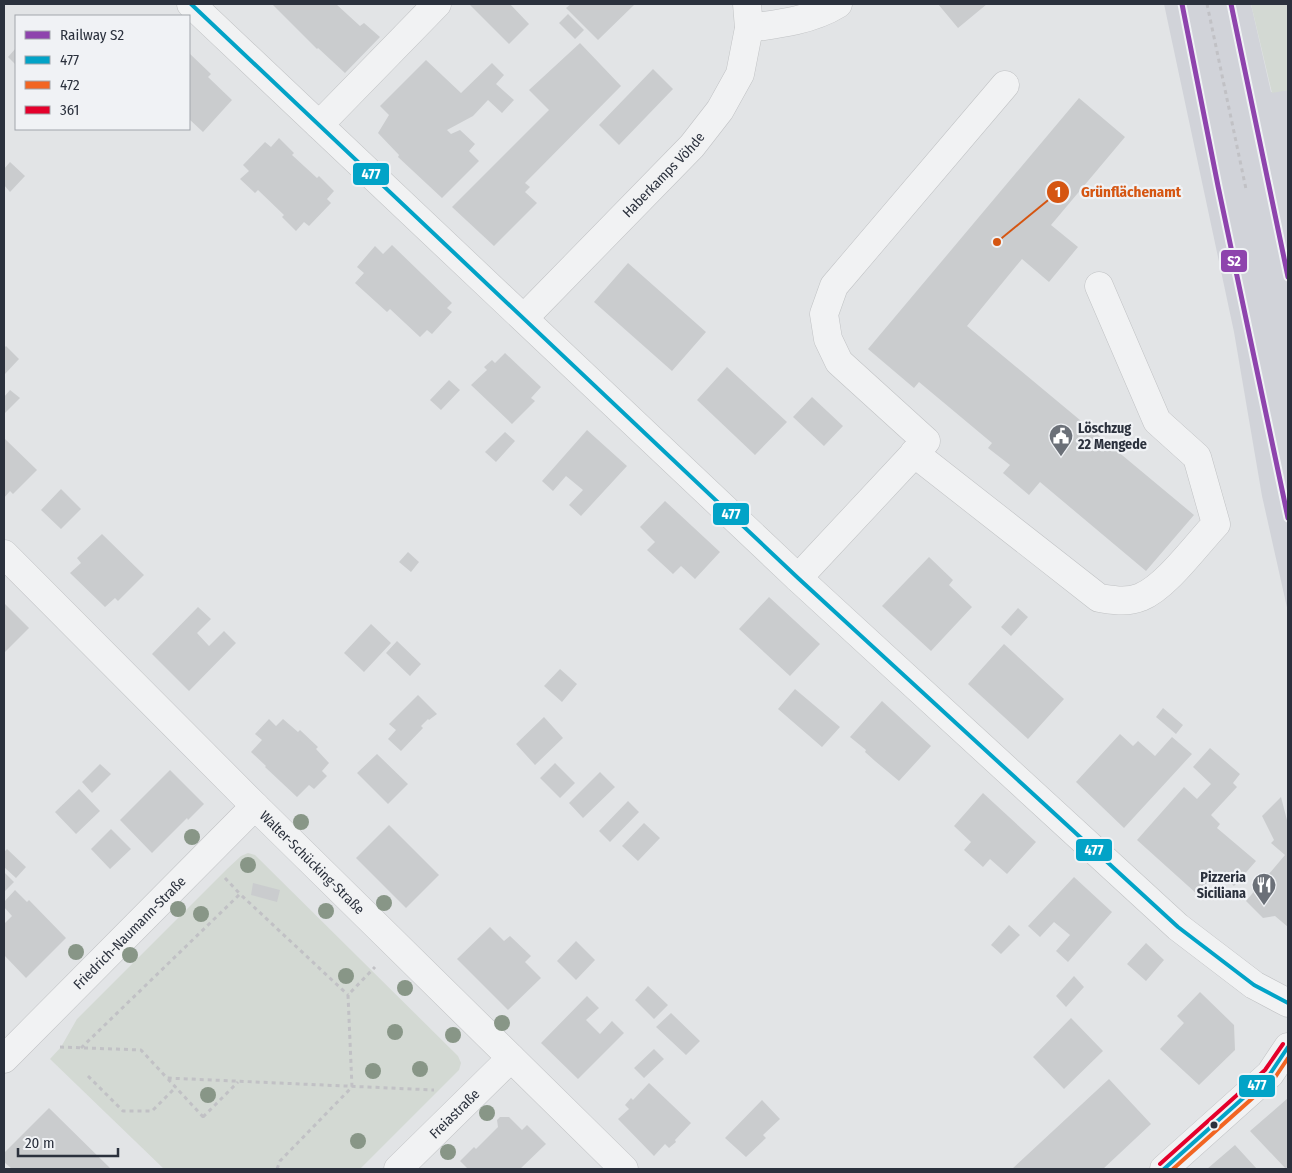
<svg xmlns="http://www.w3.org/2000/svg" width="1292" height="1173" viewBox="0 0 1292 1173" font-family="'Fira Sans Condensed',sans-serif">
<rect width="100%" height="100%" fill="#e2e4e6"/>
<path fill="#d1d3d9" d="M1164 4H1251L1271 92 1288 90V612L1262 496 1234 332Z"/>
<path fill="#d3d9d3" d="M1251 4H1288V90L1272 93Z
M248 853 255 855 458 1056 461 1063 459 1070 360 1169H164L50 1059 61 1047 77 1019 227 869 241 856Z"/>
<path fill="#caccce" d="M272 4H336L360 26 364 23 380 37 345 73 318 48 317 49Z
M469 4H510L529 24 509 44Z
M571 4H635L598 40 566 8Z
M938 4H987L958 28Z
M568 14 584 30 575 39 559 23Z
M580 43 621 86 525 183 530 187 525 192 537 203 494 246 452 207 549 110 529 90Z
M16 48V65L8 57Z
M189 53 211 74 208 77 232 100 203 132 189 119Z
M426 60 461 93 492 63 504 75 496 84 514 100 502 113 488 100 473 116 447 130 451 134 460 130 475 144 469 151 479 161 442 198 398 157 399 155 378 133 389 115 380 106Z
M653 69 673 89 619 145 599 125Z
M1079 98 1125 137 1051 225 1078 247 1049 282 1022 259 967 326 1194 515 1146 571 1040 482 1029 495 1003 473 1010 465 988 448 992 443 919 382 914 388 868 349Z
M279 138 294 153 292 155 317 178 319 176 334 191 327 199 331 203 309 226 304 222 296 231 282 217 284 215 258 190 255 193 240 179 249 171 243 165 265 142 271 147Z
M10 162 25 176 10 192 4 185V169Z
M392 245 452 303 447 308 452 312 432 334 427 330 420 337 390 309 387 312 355 283 364 273 357 267 375 246 383 254Z
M628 263 706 332 672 371 594 302Z
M6 346 19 359 4 375V348Z
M505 353 541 387 531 398 535 401 512 424 471 385 487 370 484 367 492 360 495 363Z
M727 367 787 422 755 455 697 400Z
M449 380 460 390 441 410 430 400Z
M10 390 20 398 4 414V397Z
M812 397 843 426 824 446 793 417Z
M587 430 627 466 581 516 569 505 583 490 566 476 553 491 542 481Z
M505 432 515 441 496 462 485 452Z
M4 438 37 470 13 494 10 491 4 498Z
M61 489 81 509 61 529 41 510Z
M665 501 720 552 695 579 681 566 673 574 647 550 655 542 640 527Z
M102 534 144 575 118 601 115 598 105 607 70 573 81 563 77 558Z
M408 552 419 562 411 572 399 562Z
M929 557 953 580 949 585 972 607 931 651 882 606Z
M769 597 820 644 790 676 739 629Z
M4 603 29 628 4 653Z
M198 607 211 619 197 633 209 646 224 631 236 643 189 691 152 654Z
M1018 608 1028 617 1011 636 1001 627Z
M371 624 391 643 364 672 344 653Z
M397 641 421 664 410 676 386 653Z
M1004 644 1064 699 1028 739 968 684Z
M560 669 577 684 562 702 544 686Z
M795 689 840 727 822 747 778 709Z
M418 695 437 714 429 720 428 719 421 726 423 728 401 751 388 739 396 730 389 724Z
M882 701 931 746 899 781 875 761 865 752 866 750 850 737Z
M1163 708 1183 725 1176 734 1156 717Z
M544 717 563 738 535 765 516 744Z
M269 719 276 726 283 719 298 732 300 730 318 747 316 749 329 763 322 771 327 776 314 789 309 785 297 797 265 767 266 766 251 752 262 740 255 734Z
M1120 734 1133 746 1138 741 1155 756 1172 737 1192 754 1124 828 1076 782Z
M1210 748 1240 774 1233 783 1237 787 1211 815 1220 824 1217 828 1256 861 1234 886 1217 872 1197 894 1137 840 1184 787 1197 799 1211 784 1193 767Z
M377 754 408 784 388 804 357 773Z
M555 763 575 783 560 798 540 778Z
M100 764 111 774 92 793 82 782Z
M170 770 204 804 188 820 187 818 152 853 120 820Z
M600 772 615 787 583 818 569 803Z
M79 789 100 811 76 834 55 812Z
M983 793 1036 842 1007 874 990 859 983 867 964 850 971 842 954 826Z
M1281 797 1288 824V927L1275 916 1263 918 1246 901 1285 855 1271 843 1274 840 1262 816Z
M628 801 639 812 610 842 599 831Z
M644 823 660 838 638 861 622 846Z
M389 825 439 875 406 908 356 858Z
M111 829 131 849 110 869 91 849Z
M7 849 26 867 16 878 4 867V852Z
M4 872 14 882 4 892Z
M1074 877 1112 912 1068 962 1056 951 1070 935 1054 922 1040 937 1028 926Z
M253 883 280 890 277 902 251 895Z
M15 890 27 902 29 900 66 938 26 978 4 955V924L12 916 4 907V902Z
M1009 925 1020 935 1001 954 991 945Z
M490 927 504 941 510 936 531 956 525 962 541 978 508 1010 457 959Z
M576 941 595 960 576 980 557 961Z
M1146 943 1164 960 1146 981 1127 964Z
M1074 976 1084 987 1066 1007 1056 996Z
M648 986 668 1005 654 1019 635 1000Z
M1200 992 1234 1025 1235 1050 1199 1085 1160 1049 1184 1023 1177 1016Z
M587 996 599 1008 586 1020 600 1034 612 1021 624 1033 578 1079 541 1043Z
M671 1013 700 1041 686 1055 656 1027Z
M1071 1018 1103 1051 1064 1089 1033 1057Z
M654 1049 664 1059 644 1078 634 1068Z
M1109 1079 1151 1124 1103 1169H1012Z
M649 1083 691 1123 675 1140 676 1142 669 1148 665 1144 654 1156 618 1119 629 1109 625 1105 631 1098 633 1100Z
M1288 1098V1169H1286L1250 1131Z
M762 1100 780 1119 763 1135 766 1138 746 1157 725 1138Z
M49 1108 111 1169H12L4 1162V1153Z
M500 1117H509L522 1130 527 1125 546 1144 520 1169H468L460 1161 474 1147 476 1149 498 1127 497 1120Z
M1235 1145 1257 1169H1207Z"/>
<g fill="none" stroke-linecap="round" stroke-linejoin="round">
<defs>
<g id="minor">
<path d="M191 4 798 578 1178 927 1254 985 1288 1003"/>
<path d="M749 28C780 24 812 20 838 4"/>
<path d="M319 125 437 4"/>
<path id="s1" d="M524 318 692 146 720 110 740 74 749 28 747 4"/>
<path d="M914 453 1099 598C1113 600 1127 603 1141 597 1166 587 1197 544 1216 524L1197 457 1157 421 1099 286"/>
<path id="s2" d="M4 554 255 806 624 1169"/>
<path d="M798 578 926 441 839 362 828 339 824 314 834 286 1005 85"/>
<path id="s3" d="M4 1059 255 806"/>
<path id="s4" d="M398 1169 511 1058"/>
<path d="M1164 1169 1270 1074 1288 1047"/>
</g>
</defs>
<use href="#minor" stroke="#c0c2c4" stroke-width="29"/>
<path stroke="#c1c1c5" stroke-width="3" stroke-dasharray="4 4" stroke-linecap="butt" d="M1207 4 1246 189
M225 878 240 894
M60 1047 141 1050 167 1078 434 1090
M81 1048 240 894 348 995
M88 1076 123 1111H152L176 1087
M168 1079 206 1120
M203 1117 238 1082
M277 1169 280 1161 352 1087 348 995 375 967"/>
<use href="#minor" stroke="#f1f2f3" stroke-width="28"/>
<defs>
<path id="bus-1" d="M191 4 798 578 1178 927 1254 985 1288 1003
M1164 1169 1270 1074 1288 1047"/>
<path id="bus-2" d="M1173 1169 1274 1079 1288 1058"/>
<path id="bus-3" d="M1160 1164 1265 1070 1283 1044"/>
</defs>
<use href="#bus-1" stroke="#f0f2f5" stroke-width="8"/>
<use href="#bus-2" stroke="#f0f2f5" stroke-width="8"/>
<use href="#bus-3" stroke="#f0f2f5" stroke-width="8"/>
<use href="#bus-1" stroke="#02a3c7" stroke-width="4"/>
<use href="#bus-2" stroke="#f26522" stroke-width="4"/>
<use href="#bus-3" stroke="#e4002b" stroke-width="4"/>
<defs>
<path id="rail-1" d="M1182 4 1218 186 1288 518
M1231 4 1288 277"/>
</defs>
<use href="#rail-1" stroke="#f0f2f5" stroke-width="9"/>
<use href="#rail-1" stroke="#8e44ad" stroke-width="5"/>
</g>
<g fill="#889687">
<circle cx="301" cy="822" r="8"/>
<circle cx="192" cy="837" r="8"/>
<circle cx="248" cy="865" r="8"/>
<circle cx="384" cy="903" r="8"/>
<circle cx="178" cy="909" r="8"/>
<circle cx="326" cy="911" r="8"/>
<circle cx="201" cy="914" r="8"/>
<circle cx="76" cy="952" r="8"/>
<circle cx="130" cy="955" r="8"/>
<circle cx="346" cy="976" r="8"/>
<circle cx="405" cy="988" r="8"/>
<circle cx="502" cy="1023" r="8"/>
<circle cx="395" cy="1032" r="8"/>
<circle cx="453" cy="1035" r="8"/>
<circle cx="420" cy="1069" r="8"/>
<circle cx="373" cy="1071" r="8"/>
<circle cx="208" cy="1095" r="8"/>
<circle cx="487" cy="1113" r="8"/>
<circle cx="358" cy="1141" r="8"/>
<circle cx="448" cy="1152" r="8"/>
</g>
<defs>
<symbol id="civic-pin" viewBox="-11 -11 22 30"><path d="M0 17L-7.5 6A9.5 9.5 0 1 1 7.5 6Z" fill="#6b7078" stroke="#f0f2f5"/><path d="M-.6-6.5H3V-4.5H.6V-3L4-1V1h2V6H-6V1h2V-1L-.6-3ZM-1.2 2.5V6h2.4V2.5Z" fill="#fff"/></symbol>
<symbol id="restaurant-pin" viewBox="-11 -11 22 30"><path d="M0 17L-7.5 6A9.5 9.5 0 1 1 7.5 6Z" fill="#6b7078" stroke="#f0f2f5"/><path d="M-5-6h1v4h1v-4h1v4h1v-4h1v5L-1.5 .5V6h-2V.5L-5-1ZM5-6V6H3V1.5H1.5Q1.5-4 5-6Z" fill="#fff"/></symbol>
</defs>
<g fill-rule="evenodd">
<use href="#civic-pin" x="1047" y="422" width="28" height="38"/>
<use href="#restaurant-pin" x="1250" y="871" width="28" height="38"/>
</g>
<circle fill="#2b313d" stroke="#f0f2f5" stroke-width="2" cx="1214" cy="1125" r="4.5"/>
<g text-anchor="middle" stroke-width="4.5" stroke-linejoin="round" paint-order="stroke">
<g font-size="14" fill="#2b313d" stroke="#f0f2f5">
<text dy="5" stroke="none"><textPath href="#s1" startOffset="200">Haberkamps Vöhde</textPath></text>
<text dy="5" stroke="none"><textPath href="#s2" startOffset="436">Walter-Schücking-Straße</textPath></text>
<text dy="5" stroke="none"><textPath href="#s3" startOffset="178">Friedrich-Naumann-Straße</textPath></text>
<text dy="5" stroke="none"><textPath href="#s4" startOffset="79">Freiastraße</textPath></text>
</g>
<g font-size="14" font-weight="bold" fill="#2b313d" stroke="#f0f2f5" text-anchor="start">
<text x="1078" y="433">Löschzug<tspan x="1078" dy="16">22 Mengede</tspan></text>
<text x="1246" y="882" text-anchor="end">Pizzeria<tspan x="1246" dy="16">Siciliana</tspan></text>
</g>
</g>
<path fill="none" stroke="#d55511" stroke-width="2" d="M997 242L1058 192"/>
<g fill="#d55511" stroke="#f0f2f5" stroke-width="2">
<circle cx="997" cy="242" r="5"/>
<circle cx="1058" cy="192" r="12"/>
</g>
<g font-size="15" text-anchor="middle" font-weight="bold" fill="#fff">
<text x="1058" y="197">1</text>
</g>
<g font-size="15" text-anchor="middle" font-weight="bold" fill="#d55511" stroke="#f0f2f5" stroke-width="4.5" stroke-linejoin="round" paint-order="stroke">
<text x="1131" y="197">Grünflächenamt</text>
</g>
<g stroke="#f0f2f5" stroke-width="2">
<rect x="352" y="162" width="38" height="24" rx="5" fill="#02a3c7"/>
<rect x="1220" y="249" width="28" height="24" rx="5" fill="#8e44ad"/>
<rect x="712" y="502" width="38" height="24" rx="5" fill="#02a3c7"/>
<rect x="1075" y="838" width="38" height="24" rx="5" fill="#02a3c7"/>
<rect x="1238" y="1074" width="38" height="24" rx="5" fill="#02a3c7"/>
</g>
<g font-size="14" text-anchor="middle" font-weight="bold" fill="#fff">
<text x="371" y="179">477</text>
<text x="1234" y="266">S2</text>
<text x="731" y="519">477</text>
<text x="1094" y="855">477</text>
<text x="1257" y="1090">477</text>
</g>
<rect width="1292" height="1173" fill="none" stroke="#2b313d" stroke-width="10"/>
<rect x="15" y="15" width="175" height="115" fill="#f0f2f5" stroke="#a1a5ab"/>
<rect x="25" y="31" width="25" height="8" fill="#8e44ad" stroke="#a1a5ab"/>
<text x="60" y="40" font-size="15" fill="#2b313d">Railway S2</text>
<rect x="25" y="56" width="25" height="8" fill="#02a3c7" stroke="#a1a5ab"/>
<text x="60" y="65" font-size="15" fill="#2b313d">477</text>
<rect x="25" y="81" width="25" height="8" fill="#f26522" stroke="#a1a5ab"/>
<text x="60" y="90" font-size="15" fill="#2b313d">472</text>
<rect x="25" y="106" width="25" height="8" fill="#e4002b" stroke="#a1a5ab"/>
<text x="60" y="115" font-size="15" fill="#2b313d">361</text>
<path d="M18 1148v8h100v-8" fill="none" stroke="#2b313d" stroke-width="2.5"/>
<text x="25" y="1148" font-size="15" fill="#2b313d" stroke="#f0f2f5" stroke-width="4" paint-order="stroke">20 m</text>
</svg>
